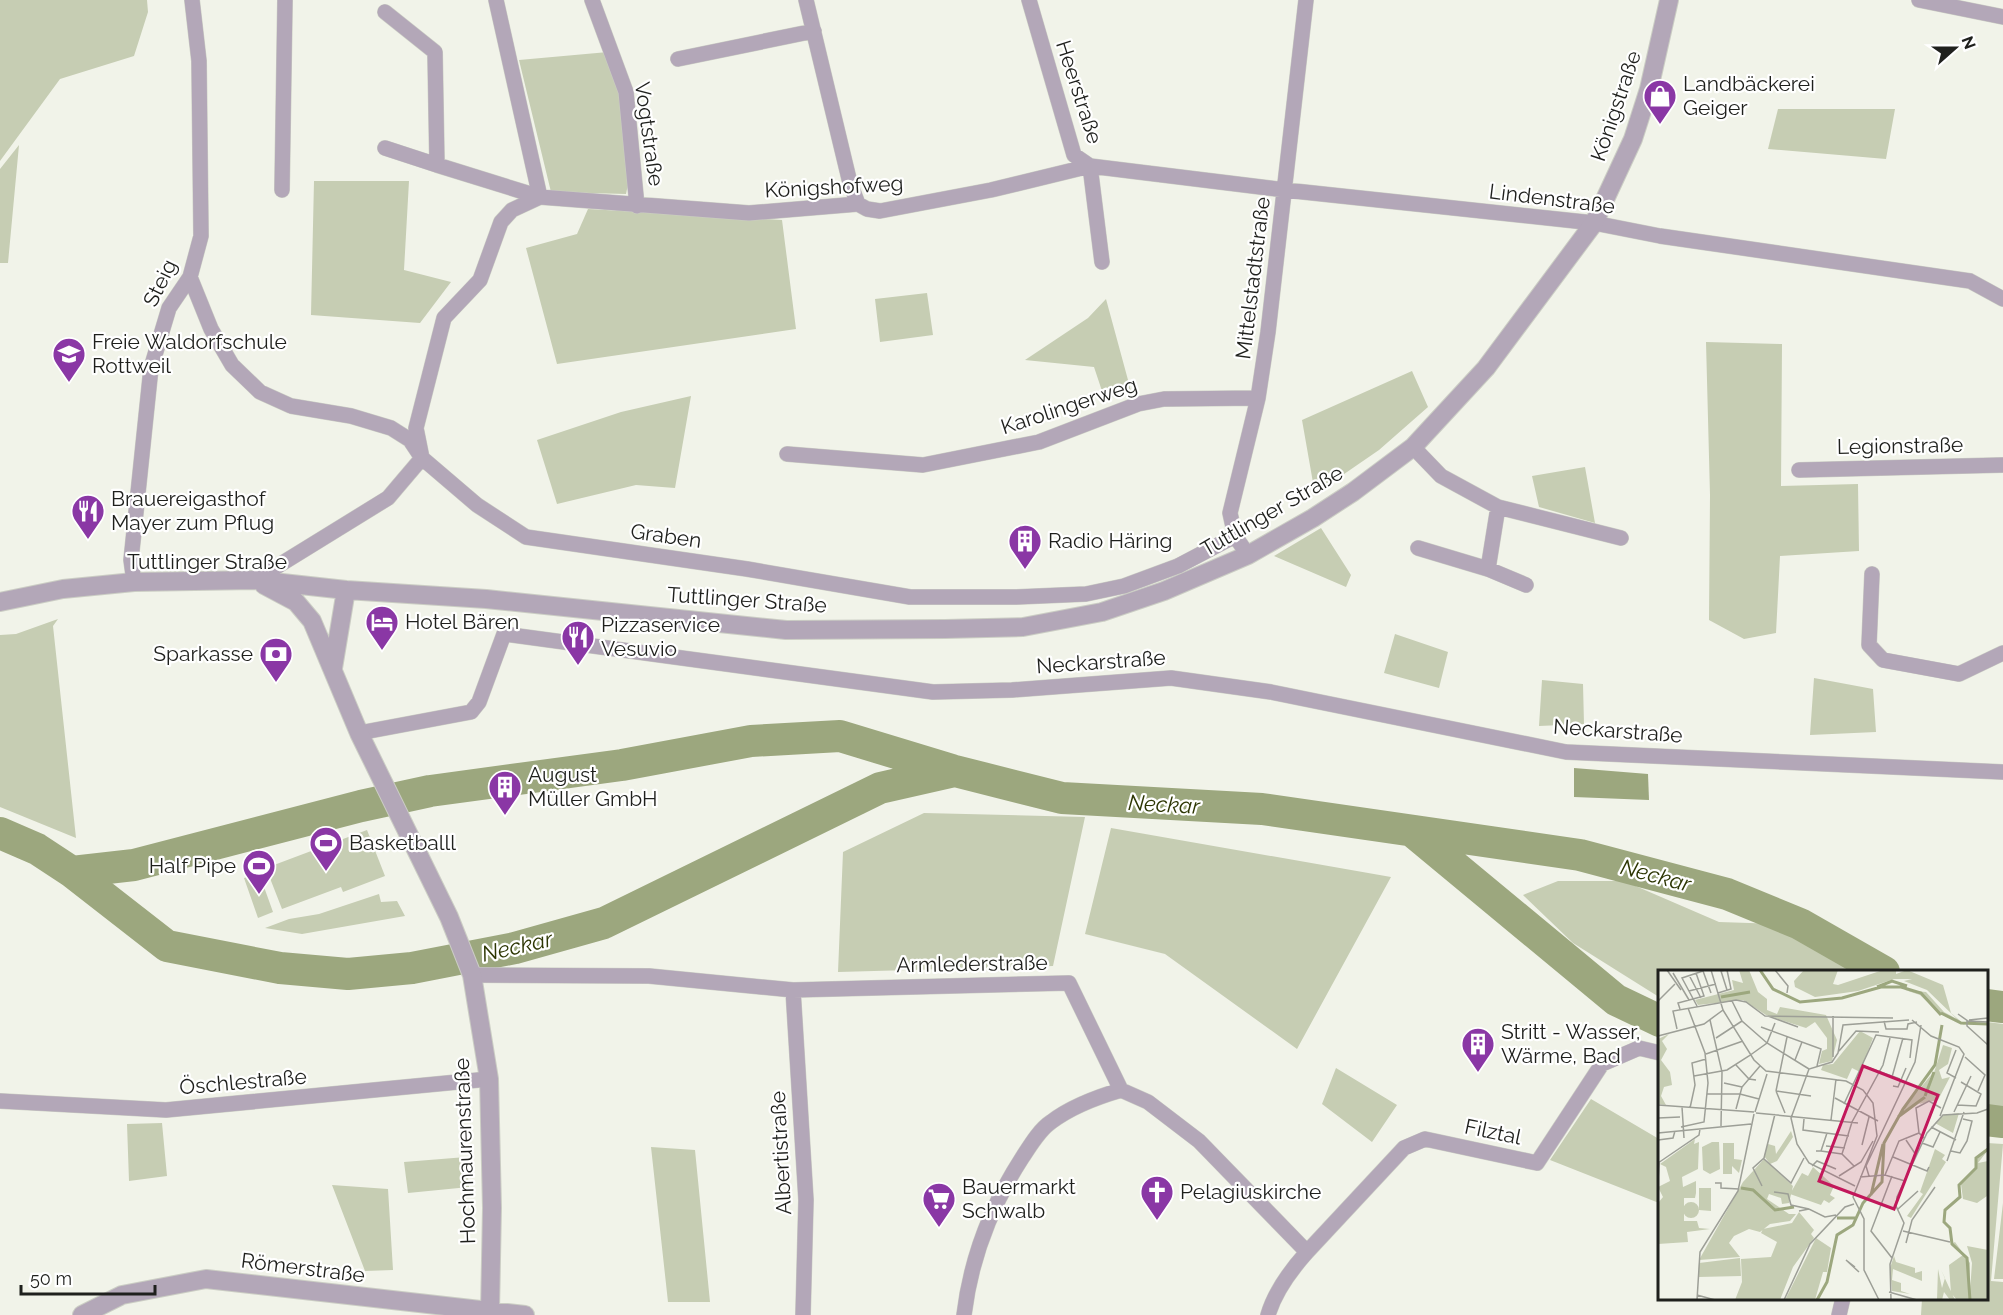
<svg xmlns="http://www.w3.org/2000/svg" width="2003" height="1315" viewBox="0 0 2003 1315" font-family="Raleway,sans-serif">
<rect width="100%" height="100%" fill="#f1f3e9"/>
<path fill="#c6cdb3" d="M0 0H147L148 12 134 56 60 79 0 161Z
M608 52 619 92 629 179 626 194 551 192 519 60Z
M1778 109H1895L1886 159 1768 149Z
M19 145 8 263H0V169Z
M314 181H409L404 270 451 282 420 323 311 315Z
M588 209 782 220 796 329 557 364 526 248 577 234Z
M927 293 933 335 880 342 875 299Z
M1106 299 1131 391 1105 400 1094 367 1025 360 1088 318Z
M1706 342 1782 344 1781 486 1858 484 1859 551 1780 556 1776 633 1744 639 1709 620 1710 495Z
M1412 371 1428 407 1379 450 1315 494 1302 420Z
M691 396 675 488 636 485 557 504 537 440 621 412Z
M1585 467 1595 523 1539 507 1532 476Z
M1321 528 1351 575 1346 587 1274 556Z
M58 619 53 626 76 838 0 807V635L16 634Z
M1395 634 1448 652 1439 688 1384 673Z
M1814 678 1873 689 1876 732 1810 735Z
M1542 680 1583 684 1584 724 1539 726Z
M924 813 1085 817 1053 966 838 972 843 852Z
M1111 828 1391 877 1297 1049 1165 954 1085 934Z
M367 830 385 876 343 892 341 887 282 909 266 868Z
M259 873 273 912 258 918 244 878Z
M1558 881H1624L1719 922 1781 924 1866 971 1660 972 1659 997 1573 943 1523 895Z
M379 894 381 902 397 901 405 916 302 934 265 928 289 919 319 914Z
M1987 1022 2003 1024V1114H1987Z
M1336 1068 1397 1105 1372 1142 1322 1104Z
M1591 1099 1659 1139V1203L1550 1160Z
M162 1123 167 1176 129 1181 127 1124Z
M1987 1143 2003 1144 1991 1281 2003 1282V1315H1921L1922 1299 1986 1298Z
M651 1147 695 1150 710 1302H668Z
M466 1157 469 1187 408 1193 404 1162Z
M332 1185 388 1189 393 1270 365 1271Z
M2003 1203V1279H1994Z"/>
<path fill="#9ca77e" d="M1574 768 1648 774 1649 800 1574 797Z"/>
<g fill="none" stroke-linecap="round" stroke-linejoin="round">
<path stroke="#9ca77e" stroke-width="32" d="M1412 831 1616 1000 1660 1021
M0 833 37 849 72 872 167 946 280 968 348 974 412 968 515 948 604 923 880 788 955 771 1062 798 1262 809 1580 855 1727 894 1800 924 1884 972
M72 872 134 865 361 806 430 791 622 765 751 741 840 736 952 770
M1986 1005 2003 1007
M1986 1120 2003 1122"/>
<defs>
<path id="minor" d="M496 0 540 197
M592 0 626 92 637 206
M806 0 850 183 858 204
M1029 0 1074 155 1090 166
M1919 0 2003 17
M385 12 435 52 437 165 385 148
M678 59 814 31
M437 165 540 197
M1090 166 1102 262
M282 190 285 0
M190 277 211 329 232 365 260 392 291 406 351 416 391 428 410 440 422 458 477 505 526 537 747 569 910 597H1016L1086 594 1124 586 1178 566 1235 536
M1413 447 1441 476 1498 507 1621 538
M787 454 923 465 1039 442 1138 404 1164 399 1258 398
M422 458 416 428 444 318 480 280 501 222 512 210 540 197 749 213 858 204 867 209 880 211 991 190 1090 166 1285 190 1594 223 1660 236 1970 281 2003 299
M1799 470 2003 465
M1418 548 1488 569 1526 585
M1248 555 1235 536 1230 513 1258 398 1268 332 1306 0
M1488 569 1498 507
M1872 574 1869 645 1883 660 1959 674 2003 653
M255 580 388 498 422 458
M134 582 131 560 151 368 169 308 190 277 201 236 199 61 192 0
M359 733 471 712 479 702 504 634 933 692 1012 690 1171 678 1271 692 1566 752 2003 772
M472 975 649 976 793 990 1069 983 1121 1090 1148 1102 1199 1141 1307 1252C1290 1271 1275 1291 1268 1315
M793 990 806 1200 803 1315
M0 1101 166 1110 489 1079
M1307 1252 1404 1148 1425 1139 1537 1163 1602 1064 1639 1048 1660 1053
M964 1315C971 1257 991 1206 1022 1158 1030 1146 1039 1130 1051 1122 1072 1106 1097 1097 1121 1090
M1839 1315 1843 1298"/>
<path id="tertiary" d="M264 585 296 602 312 621 359 733 449 917 472 975 489 1079 492 1208 490 1311
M0 602 63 589 134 582 255 580 346 590 486 599 786 630 945 629 1023 627 1102 612 1164 591 1248 555 1313 518 1353 492 1413 447 1486 368 1594 223 1633 139 1649 89 1669 0
M333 668 346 590
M82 1315 122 1295 206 1279 525 1315"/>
</defs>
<use href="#minor" stroke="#cbcdc4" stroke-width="16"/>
<use href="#tertiary" stroke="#cbcdc4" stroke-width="20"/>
<use href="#minor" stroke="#b3a7b8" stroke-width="15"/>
<use href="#tertiary" stroke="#b3a7b8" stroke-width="18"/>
</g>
<defs>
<symbol id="shop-pin" viewBox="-11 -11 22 30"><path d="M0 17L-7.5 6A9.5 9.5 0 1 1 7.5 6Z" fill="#8a37a5" stroke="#fff"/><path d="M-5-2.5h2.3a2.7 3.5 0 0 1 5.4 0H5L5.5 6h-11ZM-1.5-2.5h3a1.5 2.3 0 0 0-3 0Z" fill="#fff"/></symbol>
<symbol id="school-pin" viewBox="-11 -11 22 30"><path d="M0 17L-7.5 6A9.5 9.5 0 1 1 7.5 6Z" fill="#8a37a5" stroke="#fff"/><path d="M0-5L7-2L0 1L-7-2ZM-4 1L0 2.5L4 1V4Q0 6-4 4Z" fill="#fff"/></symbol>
<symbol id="restaurant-pin" viewBox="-11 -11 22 30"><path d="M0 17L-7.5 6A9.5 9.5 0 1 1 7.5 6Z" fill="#8a37a5" stroke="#fff"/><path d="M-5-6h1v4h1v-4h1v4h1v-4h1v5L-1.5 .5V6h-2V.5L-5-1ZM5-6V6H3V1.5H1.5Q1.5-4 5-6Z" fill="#fff"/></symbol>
<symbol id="building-pin" viewBox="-11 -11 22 30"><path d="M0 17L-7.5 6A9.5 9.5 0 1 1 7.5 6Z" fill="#8a37a5" stroke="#fff"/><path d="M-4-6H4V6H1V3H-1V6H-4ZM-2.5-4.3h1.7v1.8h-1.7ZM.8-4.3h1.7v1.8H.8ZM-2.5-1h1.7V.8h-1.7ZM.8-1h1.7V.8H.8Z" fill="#fff"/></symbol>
<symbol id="hotel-pin" viewBox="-11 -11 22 30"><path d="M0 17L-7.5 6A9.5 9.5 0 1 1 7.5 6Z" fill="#8a37a5" stroke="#fff"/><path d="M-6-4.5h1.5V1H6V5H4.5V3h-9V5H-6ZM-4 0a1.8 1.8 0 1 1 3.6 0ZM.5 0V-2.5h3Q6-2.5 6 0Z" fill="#fff"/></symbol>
<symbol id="bank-pin" viewBox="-11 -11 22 30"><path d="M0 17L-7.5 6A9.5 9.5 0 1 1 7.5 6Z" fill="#8a37a5" stroke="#fff"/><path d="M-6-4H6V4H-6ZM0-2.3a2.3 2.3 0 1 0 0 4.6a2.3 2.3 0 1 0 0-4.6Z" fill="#fff"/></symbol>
<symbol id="stadium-pin" viewBox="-11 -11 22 30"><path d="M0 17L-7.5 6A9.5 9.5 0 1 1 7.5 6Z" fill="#8a37a5" stroke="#fff"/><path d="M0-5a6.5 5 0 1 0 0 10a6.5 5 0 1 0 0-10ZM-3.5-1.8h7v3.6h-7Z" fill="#fff"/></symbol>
<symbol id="church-pin" viewBox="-11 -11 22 30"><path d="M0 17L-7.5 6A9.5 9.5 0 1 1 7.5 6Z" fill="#8a37a5" stroke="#fff"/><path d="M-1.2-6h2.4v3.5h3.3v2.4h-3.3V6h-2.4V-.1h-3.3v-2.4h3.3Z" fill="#fff"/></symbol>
<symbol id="supermarket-pin" viewBox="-11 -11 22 30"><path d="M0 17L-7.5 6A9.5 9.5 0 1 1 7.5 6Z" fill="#8a37a5" stroke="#fff"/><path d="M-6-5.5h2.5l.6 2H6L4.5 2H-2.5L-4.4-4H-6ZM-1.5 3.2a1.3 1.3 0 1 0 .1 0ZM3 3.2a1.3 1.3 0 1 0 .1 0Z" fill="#fff"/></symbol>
</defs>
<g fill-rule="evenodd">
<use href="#shop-pin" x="1641" y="77" width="38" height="52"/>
<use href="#school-pin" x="50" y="335" width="38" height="52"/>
<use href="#restaurant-pin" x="69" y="492" width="38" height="52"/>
<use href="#building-pin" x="1006" y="522" width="38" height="52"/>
<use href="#hotel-pin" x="363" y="603" width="38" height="52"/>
<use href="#restaurant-pin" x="559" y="618" width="38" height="52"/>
<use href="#bank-pin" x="257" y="635" width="38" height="52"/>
<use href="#building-pin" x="486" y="768" width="38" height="52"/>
<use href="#stadium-pin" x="307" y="824" width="38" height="52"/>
<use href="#stadium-pin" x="240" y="847" width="38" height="52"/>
<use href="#building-pin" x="1459" y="1025" width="38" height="52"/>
<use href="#church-pin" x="1138" y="1173" width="38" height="52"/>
<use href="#supermarket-pin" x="920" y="1180" width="38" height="52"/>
</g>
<g text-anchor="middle" stroke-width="4.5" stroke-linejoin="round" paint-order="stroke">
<g font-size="21" fill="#1f201d" stroke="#fff" text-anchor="start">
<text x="1683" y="91">Landbäckerei<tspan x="1683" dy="24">Geiger</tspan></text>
<text x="92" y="349">Freie Waldorfschule<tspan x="92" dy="24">Rottweil</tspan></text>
<text x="111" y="506">Brauereigasthof<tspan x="111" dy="24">Mayer zum Pflug</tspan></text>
<text x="1048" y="548">Radio Häring</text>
<text x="405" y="629">Hotel Bären</text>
<text x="601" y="632">Pizzaservice<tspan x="601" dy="24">Vesuvio</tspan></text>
<text x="253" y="661" text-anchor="end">Sparkasse</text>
<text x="528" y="782">August<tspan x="528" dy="24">Müller GmbH</tspan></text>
<text x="349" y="850">Basketballl</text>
<text x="236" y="873" text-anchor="end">Half Pipe</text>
<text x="1501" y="1039">Stritt - Wasser,<tspan x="1501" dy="24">Wärme, Bad</tspan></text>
<text x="962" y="1194">Bauermarkt<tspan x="962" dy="24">Schwalb</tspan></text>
<text x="1180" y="1199">Pelagiuskirche</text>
</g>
<g font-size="21" fill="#1f201d" stroke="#fff">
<text transform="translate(1079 92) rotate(72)" y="7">Heerstraße</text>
<text transform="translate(1616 106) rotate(-71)" y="7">Königstraße</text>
<text transform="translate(649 134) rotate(82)" y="7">Vogtstraße</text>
<text transform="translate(834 187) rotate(-3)" y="7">Königshofweg</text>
<text transform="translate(1552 199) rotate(7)" y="7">Lindenstraße</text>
<text transform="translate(1253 278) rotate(-83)" y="7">Mittelstadtstraße</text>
<text transform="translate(160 283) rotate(-64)" y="7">Steig</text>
<text transform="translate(1069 406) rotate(-18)" y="7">Karolingerweg</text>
<text transform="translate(1900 446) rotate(-1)" y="7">Legionstraße</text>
<text transform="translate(1272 511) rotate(-30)" y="7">Tuttlinger Straße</text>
<text transform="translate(666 536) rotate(8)" y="7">Graben</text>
<text x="207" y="569">Tuttlinger Straße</text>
<text transform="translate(747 600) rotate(4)" y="7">Tuttlinger Straße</text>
<text transform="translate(1101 662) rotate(-4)" y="7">Neckarstraße</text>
<text transform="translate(1618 731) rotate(4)" y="7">Neckarstraße</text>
<text transform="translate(972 964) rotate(-1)" y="7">Armlederstraße</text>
<text transform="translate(243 1082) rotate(-5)" y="7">Öschlestraße</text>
<text transform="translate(1493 1132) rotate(12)" y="7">Filztal</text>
<text transform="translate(465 1151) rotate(-92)" y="7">Hochmaurenstraße</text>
<text transform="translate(781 1153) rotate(-93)" y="7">Albertistraße</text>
<text transform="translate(303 1268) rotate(7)" y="7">Römerstraße</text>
</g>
<g font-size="22" font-style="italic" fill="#2d3603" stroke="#fff">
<text transform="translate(1164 804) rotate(3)" y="8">Neckar</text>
<text transform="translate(1656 875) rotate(15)" y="8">Neckar</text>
<text transform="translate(517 946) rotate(-13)" y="8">Neckar</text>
</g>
</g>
<g transform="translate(1658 970)">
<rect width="330" height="330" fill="#f1f3e9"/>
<path d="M81 0H91L100 22 109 29V40L119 44 122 37 168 45 179 70 174 91 161 94 164 81 169 79V68L157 52 148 58 108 45 85 30 40 35 37 30 76 20 74 10 85 13ZM146 0H180L175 14 180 15 225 0H238V4L249 0 285 15 293 43 307 55 282 44 262 25 247 20 268 22 286 42 299 49 269 20 246 11 254 9H236L200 21 157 27 137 17 136 11ZM202 61 215 68 202 102 194 98 189 109 163 100 165 95 175 94ZM11 64 4 71 9 79 3 90 12 102 14 115 6 117 3 126 8 135 0 134V69ZM285 75 294 78 290 94 281 100 284 109 292 107 280 130 261 134 269 124ZM273 105 267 125 246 143 247 137ZM301 143 295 163 277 153 286 145ZM133 161 135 167 119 191 112 194 106 186 110 174 117 176 118 184ZM37 169 36 174 41 172 40 199 24 207 25 217 38 211V223L37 228H26V251H39L41 258 52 259 29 262 30 272 0 274V233L5 227 0 217 12 211 8 197 2 194ZM54 172H61L62 199 52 204 45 200 44 177ZM65 173H76V189L84 190 81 203 74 196V204H65ZM277 179 287 185 284 189 288 192 253 248 249 246 265 224 262 222ZM330 180 320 193 330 191 329 226 319 233 305 229 303 214 319 198V189ZM106 189 135 216 131 233 124 234 123 228 111 224 109 229 131 244H138L132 251 112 254 102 262 91 259 76 266 71 273 82 287 41 290 85 212ZM155 197 176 216 172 225 177 228 171 233 166 230 163 235 132 224 144 203 150 206ZM41 218H53V241L41 240ZM25 240a8 8 0 1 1 16 0a8 8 0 1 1-16 0ZM141 242 156 260 153 264 156 268 135 297 122 330H77L84 312 83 289 113 287 119 272 103 263 105 259 134 253ZM158 268 173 278 169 302H165L157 330H127ZM297 272 312 293V321L314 293 309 276 330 280V330H299L293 323 291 295 305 285 293 274ZM236 286 238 292 257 298V303L264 301V311L235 299 234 310 243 313V321L252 324 234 321 232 298ZM82 288 83 306 40 307 41 293ZM280 299 284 318 287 308 283 300 297 330H292L286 322 284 330H279Z" fill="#c6cdb3"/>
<path fill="none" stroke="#9ca77e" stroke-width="3" d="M102 0 115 19 142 32 184 28 223 17H243L263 23 283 45M219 17 234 11 249 16M63 27 92 22M283 43 303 53 330 54M267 126 276 102M240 147 267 127M83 218 95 220 117 240 136 237M213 225 225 174M179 248H198M159 330 169 312 179 265 195 255 205 233 224 212 226 173 245 139 277 95 284 55M312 330 309 288 294 274 292 258 286 252 287 240 302 227 301 215 318 198V188L330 179"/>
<path fill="none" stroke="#9d9f97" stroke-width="1.5" d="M9 0 23 20M67 0 63 1 69 20M117 0 130 16 129 23M15 3 31 30M31 5 43 28M31 21 58 14M60 23 73 19 69 0M0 31 17 14M74 31 84 51 109 73 151 99M39 36 24 8 45 1 53 23M22 39 20 33 46 26 38 3M65 40 96 90 108 101 188 111 205 120 215 133 219 166 195 227 206 249V300L221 330M300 44 310 51 330 52M110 46 140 57M52 50 64 102 63 156M254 50 273 66 301 77 306 84 282 146M309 50V56L330 75M311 50 330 48M226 51 228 59H249L250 54 259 52M103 57 163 79 159 96M19 59 15 41 78 30 88 32 107 46 235 48M0 66 46 54 65 40 53 0M58 68 84 51M181 81 198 61 221 62M48 84 85 71M175 87V46M307 87 327 105 320 121M137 90 144 72M78 95 91 109 98 110M206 96 242 109M36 106 69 100 91 86 109 73 117 53M234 107 245 68M298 108 289 103 298 80M66 113 84 117M235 116 240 117 248 98M118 121 129 67M118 121 153 126M118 121 127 143M49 124H82L101 129M177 128 220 151M186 134 218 65 254 70 252 88M0 135 96 142M299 135 318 136 323 124 303 112M24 137 26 168M32 138 37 115 34 93 48 89M78 139 84 117 102 96M97 142 109 104M296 142 313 106M98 143 200 153M0 148 22 147M146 149 145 160 191 166M173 150 178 109M23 157 46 152 50 113 47 83 30 38M273 157 298 170M0 163 93 154M261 163 258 138 271 131 283 138M0 170 15 168 17 161M248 170 258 185M264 173 275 177 282 162M204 175 211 147M168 176 187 178M158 181H163L169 163M163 181 184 184M293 181 302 183 309 171 314 151 305 149M235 187 269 201 271 197M106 189 133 213 146 188M289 191 306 142M0 193 41 165 42 159M154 196 159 191 178 199M196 196 184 184 194 152 225 95 232 68M227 205 241 171 261 163 266 168M181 206 203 192 215 171M211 206 208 196 257 92 263 55M234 206 213 261 234 288M202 207 227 205 247 211M0 211 1 193M57 213H63V218L81 219M104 216 95 198 106 188 117 144M197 216 151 193 139 174 133 148 151 99 174 92 180 83 185 55 251 50M116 222 130 224 133 235 151 239M240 239 260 221M141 241 151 239 167 247 178 245M245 261 292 272M248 273 254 250 277 217M197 297 188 290 201 302M231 322 259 330M39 325 57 330M39 330 42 282 80 221 96 144M126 330 152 274 187 237 196 234M233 330 232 294 246 253 238 236 239 227 269 163 285 145 319 143 330 139"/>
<path fill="#c2185b" fill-opacity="0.15" stroke="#c2185b" stroke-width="3" d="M205 96 280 125 236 239 161 211Z"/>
<rect width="330" height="330" fill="none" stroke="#1f201d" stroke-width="3"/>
</g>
<g transform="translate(1955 48) rotate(69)" stroke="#ffffff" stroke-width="4.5" paint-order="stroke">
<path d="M0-4.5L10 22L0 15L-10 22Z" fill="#1f201d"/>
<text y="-9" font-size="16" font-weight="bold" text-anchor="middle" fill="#1f201d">N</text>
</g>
<path d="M21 1285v9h134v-9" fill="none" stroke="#1f201d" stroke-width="3"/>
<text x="30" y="1285" font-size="18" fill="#1f201d" stroke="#ffffff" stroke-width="4.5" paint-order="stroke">50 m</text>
</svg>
